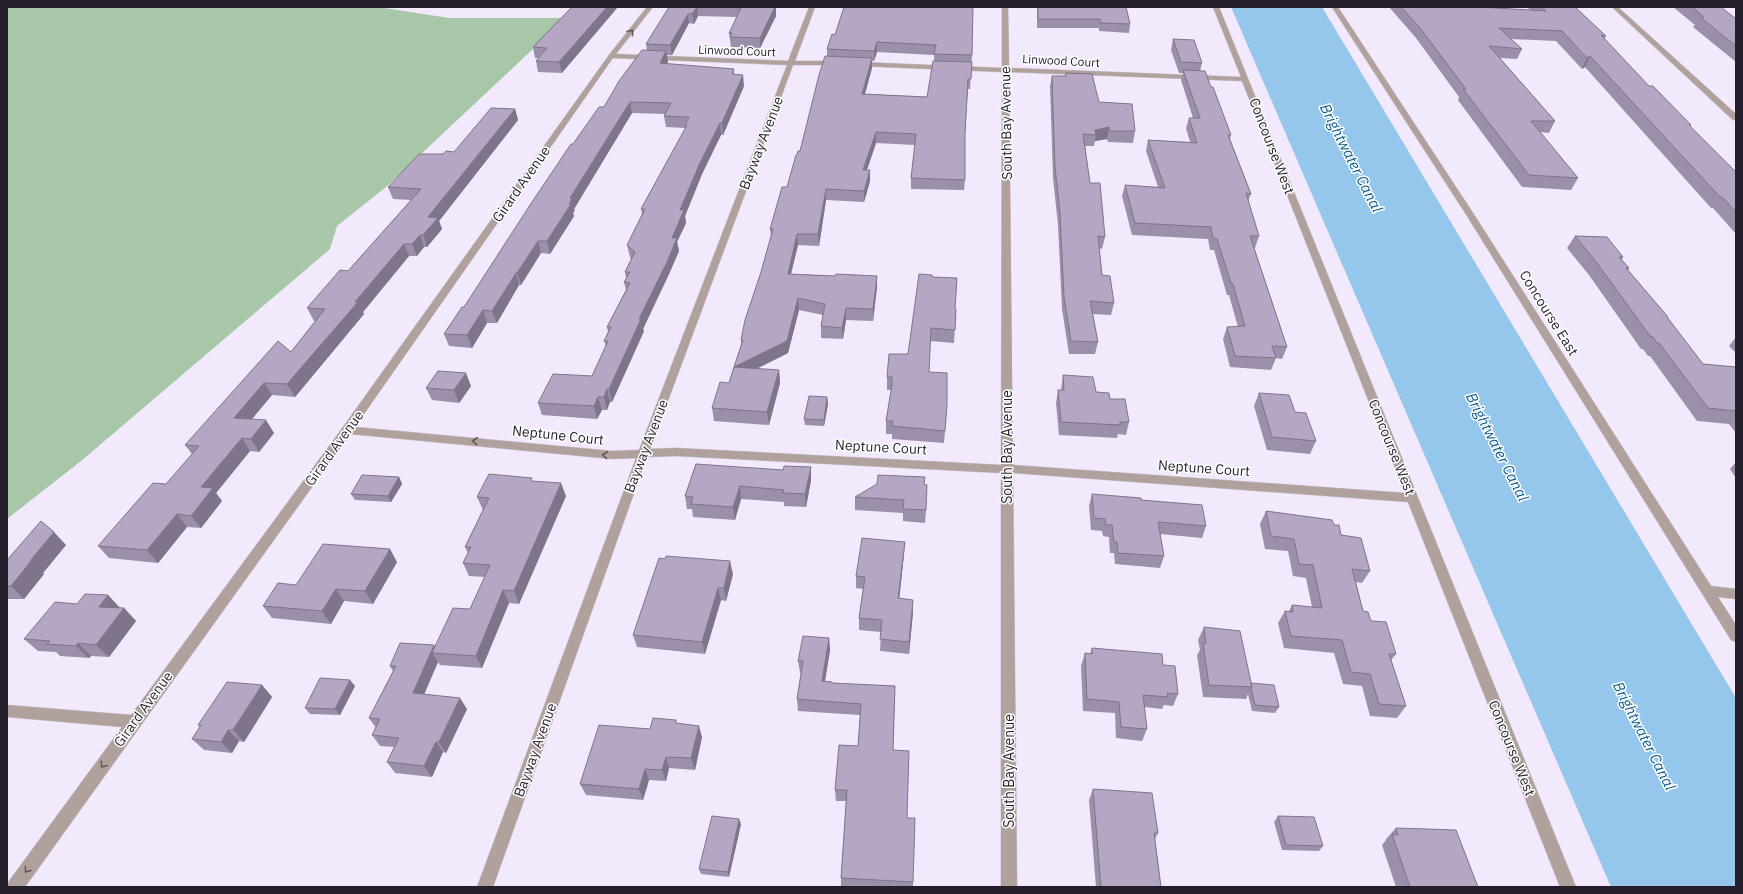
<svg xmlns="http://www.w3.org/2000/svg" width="1743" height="894" viewBox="0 0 1743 894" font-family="'IBM Plex Sans',sans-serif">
<rect width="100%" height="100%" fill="#f2e9fc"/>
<path fill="#a7c7a8" d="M7 7H378L449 18H566L386 187 337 226 330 249 81 461 7 519Z"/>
<path fill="#95c6ec" d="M1231 7H1322L1736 698V887H1611Z"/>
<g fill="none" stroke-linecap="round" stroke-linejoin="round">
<defs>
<path id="minor" d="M647 7H653L616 54 788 61 809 7H815L795 61H837L840 63 837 65H793L650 449 676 448 1001 465 1002 72 858 66 855 64 858 62 1002 68V7H1008L1009 68 1241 77 1213 7H1219L1576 887H1560L1408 502 1013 473 1017 887H1001V473L676 456 647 457 493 887H477L636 458 612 459 350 434 25 887H7L9 881 122 727 7 717V705L131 715 343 427 609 55ZM613 58 787 65 639 450 612 451 355 427ZM1009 72 1242 81 1405 493 1013 465Z
M1332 7H1338L1475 216 1711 586 1736 589V599L1718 597 1736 625V642L1731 640 1467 216Z
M1612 7H1618L1736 114V120H1733Z"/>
</defs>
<use href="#minor" stroke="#cdc4d6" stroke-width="1"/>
<use href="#minor" fill="#b1a19c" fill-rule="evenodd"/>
</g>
<path fill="#9c8fa9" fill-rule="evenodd" d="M572 7 562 73 538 72 536 61 539 58H535L533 47Z
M669 7H776V16L760 48 731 47 729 33 737 17 698 16 694 24 689 23 672 55H667L668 62 667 64 734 69V74L744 86 723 135H721L702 174 685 216 686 223 677 242 679 251 669 274 643 329 644 331 612 402H610L607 410H602L597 419 542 415 538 403 592 376 606 347 604 341 608 332 607 327 626 290 624 282 626 279 625 272 631 259 630 257 627 245 642 214 641 209 685 129V128L666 127 664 116 665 114 632 113 574 209 575 210 573 213 574 216 550 254 541 253 521 285H519L497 323H487L472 348 449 346 444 334 464 307 573 144 604 107 647 50 646 44Z
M844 7 972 55 970 89H968L965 133V180L964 190 911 189V178L915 145 876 143 867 170H870V181L864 202 826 200 819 246 798 245 791 274 835 276H877V287L873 321 846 320 843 339 821 338V326L823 315 799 310 788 353 756 369 779 370 780 383 769 425 714 421 712 408 729 383 734 367 741 345V340L761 272 771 236 770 229 787 187 797 155 800 151 827 56V49L835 35ZM877 52 934 55V61L927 97 865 94 872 68V61H874Z
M1037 7H1126L1130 24 1129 33 1099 31V28H1037Z
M1389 7H1479L1530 10 1527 7H1575L1606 36 1604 39 1649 86 1691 125 1690 126 1736 172V234L1713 208H1711L1585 67 1582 69 1556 41 1511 39 1522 49 1517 59 1500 58 1555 121 1549 133 1540 132 1578 178 1571 190 1522 187 1458 100 1459 97 1416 38Z
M1673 7H1721L1736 19V62L1693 27 1695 25Z
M1173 39 1202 63 1200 71 1211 87 1231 135 1230 139 1251 194 1248 201 1259 236 1255 248H1254L1287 347 1282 359 1276 358 1271 370 1230 367 1223 339 1227 327H1238L1229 295H1227L1214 250H1210L1208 239 1132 235 1122 196 1125 185 1158 187 1146 151 1148 140 1190 142 1186 128 1189 118H1193L1181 80 1183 73H1179L1171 50Z
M1066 73 1099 102 1135 131 1133 143 1108 142 1107 139 1095 141 1094 146H1085L1090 183 1105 237 1102 249 1099 248 1102 275 1114 303 1111 315 1093 314 1098 342 1095 354H1069L1062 309 1058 225 1053 178 1050 86 1052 76H1065Z
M515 109 518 120 439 221 442 229 427 247H424L417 256H409L363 312 364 314 295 397 272 395 252 419 274 433 259 452 250 451 216 493 222 501 201 528 187 527 158 563 109 558 98 546 166 484 192 454 185 445 291 352 315 321H314L307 308 348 271 411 200 393 199 388 187 443 154 454 152Z
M1575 236 1623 257 1622 260 1629 268 1628 270 1668 317 1667 318 1703 364 1736 367V433L1729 424 1697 421 1650 356H1648L1643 349H1641L1589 275 1567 248Z
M932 277 955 309H956L954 343 930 341 929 372 947 405 944 443 892 439V434H886V421L891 390H887V377L908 354Z
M1736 337V353L1729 346Z
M1063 375 1096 392 1110 399 1129 422 1126 435 1118 434 1117 438 1059 435 1056 403 1058 390H1061Z
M471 386 459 403 432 400 426 388Z
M1259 393 1295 412 1316 441 1310 454 1267 450 1254 406Z
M827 397 828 404 824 426 805 425 804 419Z
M1736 462V478L1730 469Z
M696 464 811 480 806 507 784 506V502L741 499 735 520 693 517 692 509H687L685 496Z
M399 477 402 484 391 502 355 500 351 494Z
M533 481 566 496 519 604 509 603 482 668 440 665 438 662 424 694 467 709 446 753 443 752 432 777 395 773 387 762 394 747 380 746 372 735 376 728 369 718 393 671 390 666 435 647 470 609 485 577 469 576 463 563 468 553 465 547 483 510 477 497Z
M924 484 926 510 925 523 903 521V513L855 510V497Z
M1092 494 1141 500 1206 526 1202 538 1160 534 1164 556 1160 568 1115 564 1114 553H1110L1109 537 1103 536 1102 531 1091 530 1089 506Z
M1266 511 1334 525 1370 571 1362 583 1356 582 1363 611 1371 621 1396 654 1391 660 1406 706 1397 718 1370 716 1362 686 1343 684 1334 653 1284 648 1278 623 1285 611H1289L1292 605 1312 607 1306 578 1293 576 1288 551 1265 549 1260 524Z
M66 545 43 573 44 574 24 599H7V560Z
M904 554 899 598 913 612 909 654 880 651 881 632 859 630V618L863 589 856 588V576Z
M397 562 373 604 344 601 331 624 272 618 263 606 296 585Z
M733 574 726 601 721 600 705 654 637 647 633 635Z
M108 595 120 608H124L136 621 109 657 91 656 89 658 60 656 56 652 38 651 24 639 77 604Z
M1204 627 1251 683 1279 707 1275 713 1252 711 1248 694 1246 699 1203 697 1197 655 1200 650 1198 640Z
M829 638 830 650 825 681 832 683 895 686 893 750 907 818 913 882V887H841V878L846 801H836L835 790 858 746 860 715 798 711 797 699 801 673 800 672 798 661Z
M1092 648 1163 665 1178 694 1173 706 1164 705 1162 709 1144 707 1147 729 1142 741 1116 738 1115 713 1083 711 1081 666 1085 653 1090 654Z
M262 685 272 697 244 742 239 741 232 753 204 750 192 739 200 727 198 725Z
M355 686 340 715 310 714 305 708Z
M678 724 702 737 695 770 669 768 666 781 649 780 643 800 586 795 580 784 650 729Z
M1093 789 1158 833 1155 839 1161 887H1096L1089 800Z
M1278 816 1323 846 1319 851 1282 850 1274 822Z
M741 824 729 877 701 874 699 869Z
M1396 828 1478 887H1396L1382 845 1386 840V839Z"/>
<path fill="#7f7489" d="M607 7H618L562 73 559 62Z
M697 7 698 16 694 24 692 14Z
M771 7H776V16L760 48V38Z
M688 14 689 23 672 55 670 45Z
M877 42V52L874 61V51Z
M666 51 668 62 662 74 660 63Z
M1590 56 1585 67 1582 69 1587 58Z
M872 58V68L862 104V94Z
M743 75 744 86 723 135 722 123Z
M630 102 632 113 574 209 575 210 573 213 574 216 550 254 547 241 569 204 570 198Z
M515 109 518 120 439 221 442 229 427 247 423 235 428 217Z
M720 123 721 135 702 174 685 216 686 223 677 242 679 251 669 274 643 329 644 331 612 402 609 389 639 319 672 238 680 210 700 163Z
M1109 127 1107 139 1095 141 1096 135 1095 130Z
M876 132V143L863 181V170Z
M870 170V181L864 202V191Z
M826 189V200L819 246 818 234Z
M797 234 798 245 788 285V274Z
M420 235 424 247 417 256 412 244Z
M538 241 541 253 521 285 517 273Z
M404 244 409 256 363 312 364 314 295 397 287 384 355 302Z
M516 273 519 285 497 323 492 311Z
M877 276V287L873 321V309Z
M798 298 799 310 788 353 736 379 734 367Z
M846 308V320L843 339 842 328Z
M483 310 487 323 472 348 467 335Z
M779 370 780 383 769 425 767 412Z
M466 373 471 386 459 403 454 390Z
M264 383 272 395 242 431 234 418Z
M607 389 610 402 607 410 604 397Z
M598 397 602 410 597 419 594 406Z
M827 397 828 404 824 426V420Z
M266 420 274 433 259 452 251 439Z
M242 438 250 451 216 493 222 501 201 528 191 516 201 487Z
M811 467V480L806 507 805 494Z
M399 477 402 484 391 502 388 496Z
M561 483 566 496 519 604 514 591Z
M740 486 741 499 735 520 733 507Z
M177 514 187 527 158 563 147 550Z
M54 532 66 545 43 573 44 574 24 599 11 586 30 561Z
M905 542 904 554 898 611V598Z
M390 549 397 562 373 604 365 591Z
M730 561 733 574 726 601 724 588Z
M718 588 721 600 705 654 702 642Z
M336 589 344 601 331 624 322 611Z
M503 590 509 603 482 668 476 656Z
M108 595 120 608 111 619 99 607Z
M913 600V612L909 654V642Z
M124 608 136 621 109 657 96 645Z
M829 638 830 650 823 692 822 681Z
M78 643 91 656 89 658 76 646Z
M434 645 439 653H432L438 662 420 704 413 693Z
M350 680 355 686 340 715 335 709Z
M262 685 272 697 244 742 233 730Z
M460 698 467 709 446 753 439 742Z
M699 726 702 737 695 770 691 758Z
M228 730 239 741 232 753 221 742Z
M436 742 443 752 432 777 424 766Z
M666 757 669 768 666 781 662 770Z
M645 769 649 780 643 800 639 789Z
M739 819 741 824 729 877 728 872Z"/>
<path fill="#b5a6c4" stroke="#7f7489" d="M572 7H607L559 62 536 61 547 48 533 47Z
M669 7H697L692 14H688L670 45 646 44Z
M726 7H775L760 38 730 37 732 33H729L741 8Z
M844 7H973L972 55 934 54 936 45 877 42 874 51 827 49 832 34 835 35Z
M1038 7H1126L1130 24 1100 23V19H1038Z
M1401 7H1479L1546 11 1542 7H1575L1606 36 1601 35 1649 86H1653L1691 125H1689L1736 172V212L1722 197H1720L1590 56 1587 58 1562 31 1499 28 1522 49 1489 46 1555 121H1531L1578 178 1529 175 1463 89H1466L1420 28Z
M1692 7H1721L1736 19V46L1700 17H1704Z
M1173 39 1194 40 1202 63 1181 62Z
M642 50 666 51 660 63 734 69 732 74 743 75 722 123H720L700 163 680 210H684L672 238H677L667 262 639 319H641L609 389H607L604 397H598L594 406 538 403 553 374 592 376 608 341H604L611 327H607L630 283 624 282 630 272H625L635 252 627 245 645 209H641L687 125H685L689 117 664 116 671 103 630 102 570 198 572 199 569 204H571L547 241H538L517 273H516L492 311 483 310 467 335 444 334 462 307H464L532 202 571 144H573L599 107H604L619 81Z
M825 56 872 58 862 94 927 97 933 61 972 62 971 79H968L965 133V180L911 178 916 134 876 132 863 170H870L864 191 826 189 818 234H797L788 274 835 276 836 274 877 276 873 309 846 308 842 328 821 326 825 304 798 298 787 341 734 367 743 340H741L745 320 761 272 773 229H770L782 187H787L796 155H797L798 151H800L819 75Z
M1183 70 1205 71 1211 87H1213L1231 135H1228L1251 194 1246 193 1259 236H1250L1287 347 1272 346 1276 358 1235 356 1227 327 1245 326 1233 284 1231 283 1217 239 1213 238 1211 227 1135 223 1125 185 1165 188 1148 140 1197 143 1189 118H1200Z
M1066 73 1092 74 1099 102 1132 104 1135 131H1110L1109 127 1095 130 1096 135 1083 134 1090 183H1100L1105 237 1098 236 1102 275 1110 276 1114 303 1090 301 1098 342 1071 341 1064 297 1060 213 1055 167 1052 76H1066Z
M491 108 515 109 428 217 438 218 423 235H420L412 244H404L355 302H358L287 384 264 383 234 418 266 420 251 439 242 438 201 487 213 488 191 516 177 514 147 550 98 546 153 483 166 484 199 446 185 445 278 341 291 352 325 309 307 308 340 270 348 271 421 189 388 187 419 154H443L446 151 454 152Z
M1575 236 1607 237 1623 257H1619L1629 268H1626L1668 317H1667L1703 364 1736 367V411L1708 408 1659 343H1657L1653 337 1650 336 1597 263Z
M919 274 932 275V277L957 278 955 309H956L955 330 931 328 929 372 947 373V405L945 431 892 426 893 421H886L892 385V377H887L889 354H908Z
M734 367 779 370 767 412 712 408 720 382 729 383Z
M438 371 466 373 454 390 426 388Z
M1063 375 1093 377 1096 392 1109 393 1110 399H1125L1129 422H1120V425L1061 422 1058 390H1064Z
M1259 393 1289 395 1295 412 1306 413 1316 441 1272 437Z
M809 396 827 397 824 420 804 419Z
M696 464 783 470 784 466 811 467 805 494 783 493 784 490 740 486 733 507 691 504 693 497 685 496Z
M489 474 532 478 531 481 561 483 514 591 503 590 476 656 432 653 453 608 470 609 490 565 463 563 471 547H465L489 498 477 497Z
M362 475 399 477 388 496 351 494Z
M878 475 925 477 924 484 927 485 926 510 903 509 904 500 855 497 877 484Z
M1092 494 1141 498V500L1202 505 1206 526 1158 522 1164 556 1118 553 1117 542H1114L1112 525H1106L1105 519 1094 518Z
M1266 511 1332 520 1334 525H1339L1341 535 1361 538 1370 571 1352 569 1363 611 1368 612 1371 621 1386 622 1396 654H1389L1406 706 1379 704 1370 674 1351 672 1342 640 1291 636 1285 611 1293 612 1292 605 1322 608 1313 565 1299 564 1294 539 1271 536Z
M41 521 54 532 30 561H31L11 586H7V560Z
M862 538 905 542 898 598 913 600 909 642 880 639 882 620 859 618 865 577 856 576Z
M323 544 390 549 365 591 336 589 322 611 263 606 278 583 296 585Z
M666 556 730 561 724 588H718L702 642 633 635 659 558 665 559Z
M85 594 108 595 99 607 124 608 96 645 78 643 76 646 47 644 50 641 24 639 55 602 77 604Z
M1204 627 1240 631 1252 687 1209 685 1203 643 1206 644Z
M803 636 829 638 822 681 832 682V683L895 686 893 750 909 751 907 818H915L913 882 841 878 847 790H835L839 745 858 746 861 704 797 699 803 661H798Z
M400 643 434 645 413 693 460 698 439 742H436L424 766 387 762 399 738 372 735 380 719 369 718 396 666H390Z
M1092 648 1162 654 1163 665 1175 666 1178 694 1167 693 1168 697 1143 695 1147 729 1121 727 1119 702 1087 699 1085 653 1092 654Z
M320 678 350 680 335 709 305 708Z
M227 682 262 685 233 730H228L221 742 192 739 201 725H198Z
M1251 683 1274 685 1279 707 1255 705 1251 688 1252 687Z
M653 718 676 720V723L699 726 691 758 666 757 662 770 645 769 639 789 580 784 599 725 650 729Z
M1093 789 1152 793 1158 833H1154L1161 887H1101Z
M712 816 739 819 728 872 699 869Z
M1278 816 1314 817 1323 846 1286 845Z
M1396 828 1456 830 1478 887H1410L1392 834 1398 835Z"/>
<defs><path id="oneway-chevron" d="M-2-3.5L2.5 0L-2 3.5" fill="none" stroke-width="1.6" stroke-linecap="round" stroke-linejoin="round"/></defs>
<g stroke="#63595d">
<use href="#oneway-chevron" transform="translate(631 32) rotate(-52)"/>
<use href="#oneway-chevron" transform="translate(475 441) rotate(-174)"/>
<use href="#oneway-chevron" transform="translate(605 455) rotate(-174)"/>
<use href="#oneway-chevron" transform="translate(103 765) rotate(126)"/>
<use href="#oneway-chevron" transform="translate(27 870) rotate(126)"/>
</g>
<g text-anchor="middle" stroke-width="3" stroke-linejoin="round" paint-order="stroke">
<g font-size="12" fill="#241e2a" stroke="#fff">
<text transform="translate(737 51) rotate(2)" y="4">Linwood Court</text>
<text transform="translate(1061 61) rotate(3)" y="4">Linwood Court</text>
</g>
<g font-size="14" fill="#241e2a" stroke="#fff">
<text transform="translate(1006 123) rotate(-91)" y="5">South Bay Avenue</text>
<text transform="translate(761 143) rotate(-69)" y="5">Bayway Avenue</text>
<text transform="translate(1272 146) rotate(69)" y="5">Concourse West</text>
<text transform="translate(521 184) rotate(-55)" y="5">Girard Avenue</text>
<text transform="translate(1549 313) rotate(58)" y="5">Concourse East</text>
<text transform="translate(558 435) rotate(6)" y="5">Neptune Court</text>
<text transform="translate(646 446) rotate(-69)" y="5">Bayway Avenue</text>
<text transform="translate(881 447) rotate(3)" y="5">Neptune Court</text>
<text transform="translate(1007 447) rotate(-90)" y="5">South Bay Avenue</text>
<text transform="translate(1392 447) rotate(68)" y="5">Concourse West</text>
<text transform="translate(334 448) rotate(-54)" y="5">Girard Avenue</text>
<text transform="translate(1204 468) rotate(4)" y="5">Neptune Court</text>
<text transform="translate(143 709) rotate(-54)" y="5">Girard Avenue</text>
<text transform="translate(1512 748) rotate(68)" y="5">Concourse West</text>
<text transform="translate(535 750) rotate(-70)" y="5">Bayway Avenue</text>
<text transform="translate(1009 771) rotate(-90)" y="5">South Bay Avenue</text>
</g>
<g font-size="15" font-style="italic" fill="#0a5c8c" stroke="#fff">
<text transform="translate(1351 158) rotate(63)" y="5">Brightwater Canal</text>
<text transform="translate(1497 447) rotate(63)" y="5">Brightwater Canal</text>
<text transform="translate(1644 736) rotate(63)" y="5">Brightwater Canal</text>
</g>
</g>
<rect width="1743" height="894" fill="none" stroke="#241e2a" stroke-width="16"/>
</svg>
